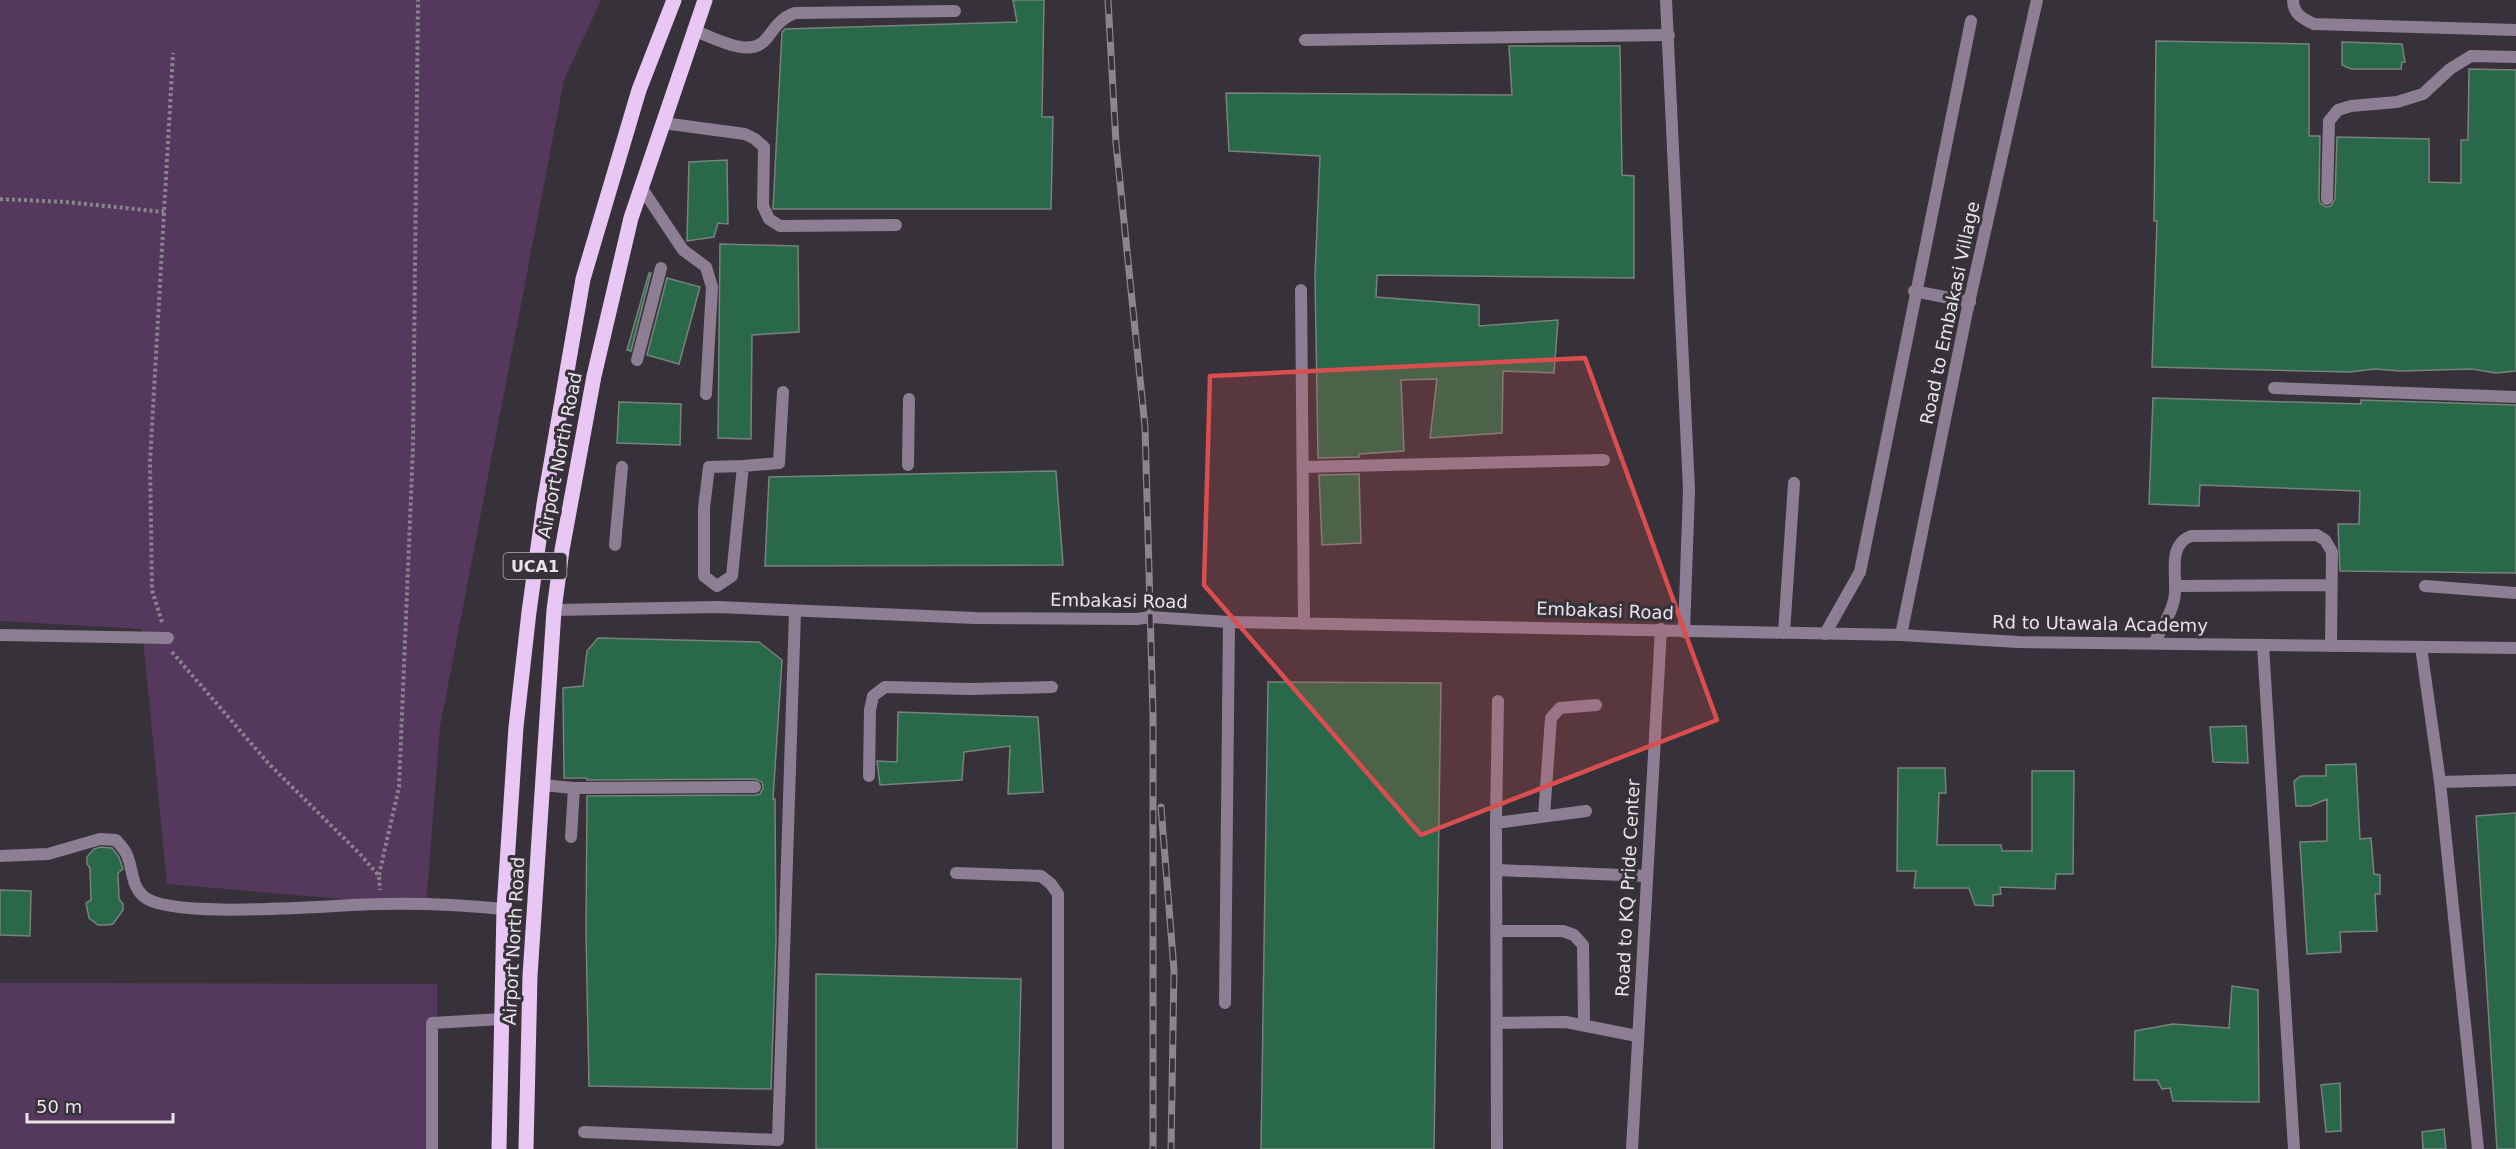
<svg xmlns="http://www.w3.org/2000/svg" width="2516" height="1149" viewBox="0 0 2516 1149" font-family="'DejaVu Sans',sans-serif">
<rect width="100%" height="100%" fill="#373139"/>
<path fill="#54395c" d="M0 0H601L564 80 440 727 426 906 167 884 142 629 0 621Z
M0 983 437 984V1149H0Z"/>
<path fill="#296849" stroke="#78837c" stroke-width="1.5" d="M1013 0H1044L1042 117H1053L1051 209H773L782 32 785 29 1017 22Z
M2156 41 2309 44V136H2320L2319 199 2320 203 2326 207 2331 206 2335 199 2337 137 2429 139V182L2461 183V140H2468L2469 69 2516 70V371L2496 373 2472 369 2400 371 2375 369 2349 372 2152 367 2157 221H2154Z
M2342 42 2402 44 2405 62H2402L2401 69H2351L2342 65Z
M1509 46H1620L1622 175 1634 176V278L1377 275 1376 297 1479 305V326L1558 320 1554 373 1503 371 1502 433 1430 438 1437 379 1401 380 1404 451 1359 454V457L1318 458 1315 275 1320 156 1229 151 1226 93 1512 95Z
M727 160 728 224 718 223 714 237 687 241 689 162Z
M720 244 798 246 799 332 752 335 751 439 718 438Z
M649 273H651L631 351 627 350Z
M667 278 700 287 679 364 647 355Z
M2153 398 2361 404V400L2516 405V573L2340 571 2338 524H2359L2360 491 2200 485 2199 506 2149 504Z
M619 402 681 404 680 445 617 443Z
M1056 471 1063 565 765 566 769 477Z
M1359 474 1361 543 1322 545 1319 475Z
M598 638 759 642 782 660 773 799H775L776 941 771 1089 589 1086 586 933 587 796 755 795 760 794 763 788 762 782 755 779 587 780V778H564L563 688 583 686 587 651Z
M1268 682 1441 683 1434 1149H1261Z
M898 712 1038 717 1043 792 1008 794 1010 746 964 752 962 780 880 785 877 761 897 762Z
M2246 726 2248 763 2213 762 2210 727Z
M2356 764 2360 839 2371 838 2374 874 2380 875V894H2375L2377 931 2340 932 2341 952 2307 954 2300 842 2327 841V799L2310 806H2296L2294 781 2301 776H2326V765Z
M1898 768H1945L1946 793H1939L1937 845H2001L2002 851H2032V771H2074L2073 874H2056L2055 889 2000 887 2001 894 1993 895V906L1975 905 1969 888H1914L1916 871H1897Z
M2516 813V1149H2497L2476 816Z
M101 847 112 848 119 857 123 869 118 873 119 899 123 904V910L113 924 107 925H98L89 918 86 903 91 900 90 868 87 864V857L94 849Z
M0 890 31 891 30 936 0 935Z
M816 974 1021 979 1017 1149H816Z
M2232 986 2258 990 2259 1102 2173 1101 2170 1088 2162 1089 2157 1080H2134L2135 1031 2173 1024 2229 1028Z
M2340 1083 2341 1131 2326 1132 2321 1085Z
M2444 1129 2446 1149H2423L2422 1132Z"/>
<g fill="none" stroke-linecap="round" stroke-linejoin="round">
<path stroke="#89848b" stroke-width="4" stroke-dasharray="3 3" stroke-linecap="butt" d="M0 199 66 202 164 212
M162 622 152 590 150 462 173 53
M172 652 269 764 360 854 379 876 380 890
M379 875 399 787 413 447 418 0"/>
<path stroke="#8e7e93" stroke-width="12" d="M2293 0C2293 14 2303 19 2314 24L2516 30
M693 30C715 38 751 60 767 38 776 26 781 18 795 13L955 11
M1305 40 1669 35
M663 123 745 134 755 139 764 147 763 206 769 219 780 226 896 225
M641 187 683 250 706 267 712 287 706 394
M2327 199 2329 121 2338 110 2351 106 2397 102 2423 94 2450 69 2471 56 2516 57
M1914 291 1970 302
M637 360 661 268
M2274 388 2516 397
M908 465 909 399
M743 466 732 576 717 586 704 576V508L709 467Z
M743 466 779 463 783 392
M615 545 622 467
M2176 586 2331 585
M2425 586 2516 593
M1784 633 1794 483
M1825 634 1860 572 1971 21
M0 635 168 638
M2154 643C2161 629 2171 615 2174 600 2179 578 2165 546 2191 536L2317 535 2325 540 2332 552 2331 646
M2263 645 2294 1149
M2421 647 2440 782 2478 1149
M869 776 870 710 873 696 885 687 971 689 1052 687
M2440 782 2516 780
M542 785 574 788 755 787
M1544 816 1551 718 1560 708 1596 705
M1496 823 1586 811
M571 837 574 788
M0 856 48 854 100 839 116 840C120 845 125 850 127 855 133 869 131 885 143 896 170 921 338 904 381 904 423 903 463 905 504 909
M1497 870 1647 876
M956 873 1041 876 1051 884 1058 894V1149
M1496 931H1563L1574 935 1583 945 1584 1020
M1225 1003 1229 622
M1497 1023 1566 1022 1637 1036
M584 1132 778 1140 795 612
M432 1149V1023L502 1019
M1497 1149 1496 823 1498 701"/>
<path stroke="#8e7e93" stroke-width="12" d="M1666 0 1689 490 1684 632
M1301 290 1304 624
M1303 467 1604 460
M554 610 717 607 975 618 1137 619 1150 617 1229 622 1901 635 2018 642 2516 648
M1901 635 1966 316 2037 0
M1632 1149 1661 629"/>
<path stroke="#e9c7f4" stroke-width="15" d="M499 1149 504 909 516 727 529 612 544 504 583 279 639 90 674 0
M526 1149 530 976 554 610 562 550 594 376 631 218 705 0"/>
<defs>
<path id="rail" d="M1108 0 1116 143 1145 427 1153 715V1149
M1161 807 1174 970 1171 1149"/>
</defs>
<use href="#rail" stroke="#8b868d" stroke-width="7"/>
<use href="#rail" stroke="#373139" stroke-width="4.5" stroke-dasharray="14" stroke-linecap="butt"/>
</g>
<path fill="#da4e4f" fill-opacity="0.2" stroke="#da4e4f" stroke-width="4.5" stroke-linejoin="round" d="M1585 358 1717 720 1421 835 1204 585 1210 376Z"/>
<g text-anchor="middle" stroke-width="6" stroke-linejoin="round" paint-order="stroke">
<rect fill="#373139" stroke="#b3aeb5" stroke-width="1.5" x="503.5" y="553" width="63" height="26" rx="4.5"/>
<g font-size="16" font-weight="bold" fill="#e8e4ea">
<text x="535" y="572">UCA1</text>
</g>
<g font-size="18" fill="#e8e4ea" stroke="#373139">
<text transform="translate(1950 313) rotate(-78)" y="6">Road to Embakasi Village</text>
<text transform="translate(560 455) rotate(-79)" y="6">Airport North Road</text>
<text transform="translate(1119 601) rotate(1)" y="6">Embakasi Road</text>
<text transform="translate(1605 611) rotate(2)" y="6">Embakasi Road</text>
<text transform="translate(2100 624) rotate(1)" y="6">Rd to Utawala Academy</text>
<text transform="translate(1628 888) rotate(-87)" y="6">Road to KQ Pride Center</text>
<text transform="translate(514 941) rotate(-87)" y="6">Airport North Road</text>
</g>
</g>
<path d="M27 1113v9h146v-9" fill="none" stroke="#e8e4ea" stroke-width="3"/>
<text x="36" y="1113" font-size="18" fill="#e8e4ea" stroke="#373139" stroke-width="4.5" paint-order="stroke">50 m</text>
</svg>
